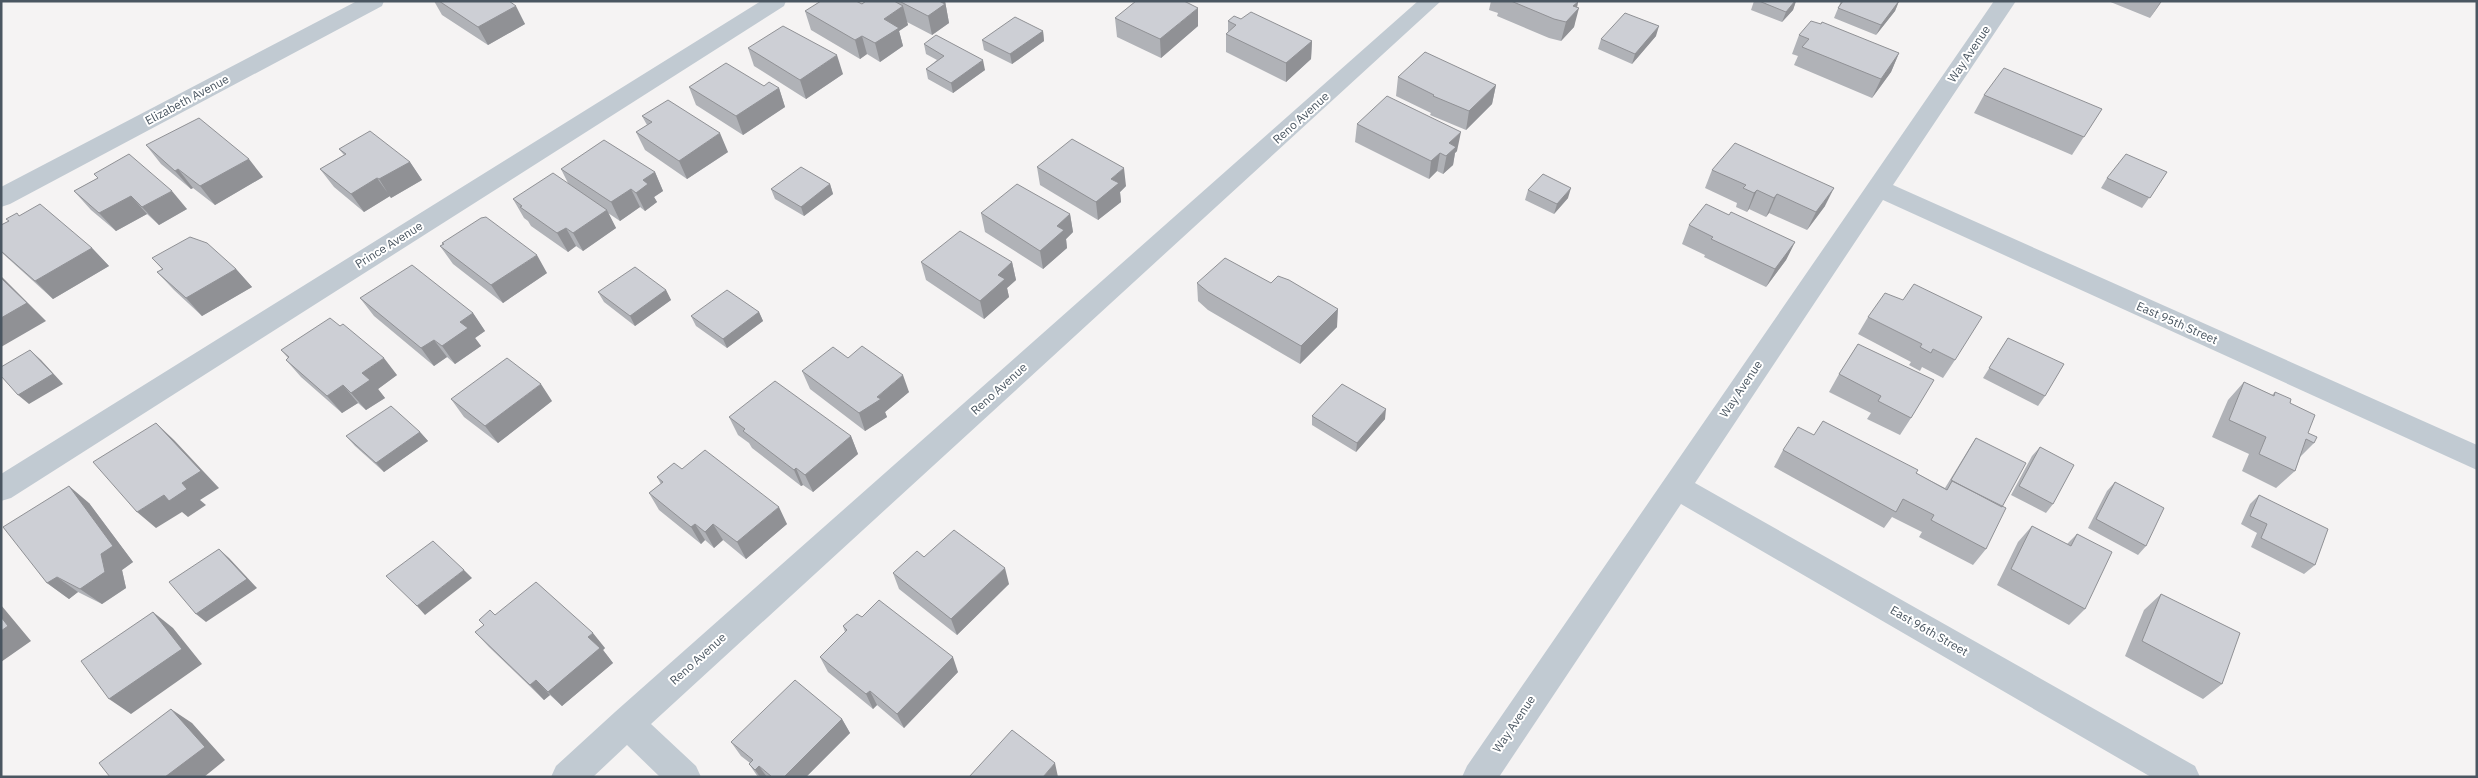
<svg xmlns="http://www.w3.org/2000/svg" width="2478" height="778" viewBox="0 0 2478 778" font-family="'IBM Plex Sans',sans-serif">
<rect width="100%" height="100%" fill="#f5f3f3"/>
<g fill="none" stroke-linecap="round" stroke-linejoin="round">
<path fill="#c1cad2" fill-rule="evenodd" d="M357 1H384L382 6 10 204 1 207V187Z
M761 1H786L784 6 11 498 1 501V474Z
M1418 1H1441L651 724 696 766 701 777H660L627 745 593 777H551L556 766 615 712Z
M1994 1H2016L1893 185 2477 445V470L1883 200 1695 483 2195 766 2200 777H2151L1681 504 1499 777H1462L1467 766Z"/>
</g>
<path fill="#b0b2b7" d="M434 1H509L525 24 488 45 442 15Z
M866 1H945L949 23 932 35 907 22 908 25 899 31 903 46 880 62 867 54 860 59 811 30 805 11 862 4Z
M1491 1H1578V2L1574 27 1561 41 1549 38 1497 16 1498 13 1489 10Z
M1754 1H1796L1793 10 1782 22 1751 10Z
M1841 1H1899L1895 11 1876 35 1834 18Z
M2108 1H2162L2150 18Z
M1115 18 1198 26 1161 58 1117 37Z
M1241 19 1312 41 1311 59 1286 82 1226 52V34L1228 32V21Z
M1043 31 1044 41 1012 64 984 50 982 40Z
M1799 35 1899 53 1891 72 1872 98 1794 65 1798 56 1792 54Z
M1656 36 1632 64 1598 49 1601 39Z
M924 44 985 70 953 93 928 79 926 69 937 60 926 54Z
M748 48 843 74 806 99 754 66Z
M1398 77 1496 85 1492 104 1466 130 1430 115 1431 113 1396 96Z
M764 86 779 88 785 107 743 135 696 105 689 87Z
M1984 95 2102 109 2072 155 1974 113Z
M642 116 728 152 687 179 645 150 636 132 647 125Z
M1357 124 1457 151 1455 153 1453 165 1443 174 1437 171 1429 179 1355 142Z
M146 145 263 177 215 205 193 188 191 189 161 164Z
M339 149 410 162 422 180 391 198 390 196 364 212 334 187 320 169 344 155Z
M1037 167 1126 186 1120 192 1121 202 1098 220 1040 185Z
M561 169 655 172 663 191 654 197 657 202 645 211 640 207 620 221 608 213 616 228 583 251 576 246 568 252 531 226 528 221 524 218 513 199 568 183Z
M1712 170 1825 206 1807 230 1769 213 1766 217 1749 209 1747 212 1736 207 1737 203 1705 188Z
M2167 172 2142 208 2101 188 2107 178Z
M94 174 187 209 159 225 147 214 116 231 91 210 74 191 98 178Z
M830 184 833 194 804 216 775 199 771 189Z
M1528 190 1568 198 1554 214 1525 200Z
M981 213 1070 214 1073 232 1066 239 1067 248 1043 269 985 232Z
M1729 215 1795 242 1786 260 1766 287 1704 257 1705 255 1682 244 1689 225Z
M19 216 92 248 109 266 53 299 1 252V225Z
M442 243 547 273 503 303 453 264 440 246 443 244Z
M152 258 236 269 252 287 202 316 174 290 157 272 162 269Z
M921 262H1012L1016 280 1007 288 1009 297 984 319 926 280Z
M1197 283 1337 327 1300 364 1208 310 1198 301Z
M666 290 671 300 635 326 604 302 598 292Z
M360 298 473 313 485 331 475 338 481 346 455 364 447 357 434 366 374 316Z
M759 312 763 321 727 348 696 326 691 316Z
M1868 317 1955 360 1943 378 1922 367 1920 371 1909 365 1911 362 1858 334Z
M2008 338 2045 396 2038 406 1983 378Z
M1858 344 1911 418 1900 435 1867 419 1871 413 1829 392 1839 374Z
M281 350 397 375 378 389 385 398 366 410 358 403 342 413 301 377 286 360 288 358Z
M848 358 909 392 885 412 887 417 865 431 810 389 802 371Z
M2244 382 2272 395 2275 392 2290 403 2314 443 2300 457 2295 471 2276 488 2242 471 2249 454 2212 437 2228 400Z
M451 399 552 401 498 443 464 417Z
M1312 416 1385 419 1356 452 1312 425Z
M729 417 851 436 858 454 813 492 803 485 801 486 752 448 749 443 738 435Z
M420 432 428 441 384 472 355 446 346 436Z
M1814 435 1916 473 1945 488 1970 447 1976 438 2002 507 1986 549 1973 565 1919 537 1922 532 1892 517 1884 528 1774 467 1783 450Z
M2040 447 2053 504 2046 513 2011 495 2032 456Z
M682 469 787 524 746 559 723 540 714 548 705 540 701 544 659 510 649 493 661 484 657 477Z
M2115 482 2146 546 2138 555 2088 528 2107 491Z
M2259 495 2315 565 2304 574 2251 547 2257 533 2241 524 2250 504Z
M89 503 133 562 122 570 126 588 102 604 78 592 69 599 47 583Z
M2032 526 2067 544 2077 534 2085 609 2069 625 1997 585 2018 542Z
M924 557 1009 584 957 635 899 589 893 573Z
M2161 594 2222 684 2203 699 2125 656 2144 610Z
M495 615 605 648 603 650 613 663 562 706 550 695 544 700 489 647 475 632 484 625 479 620Z
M862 617 958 672 904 728 877 705 873 709 828 672 820 657 845 632 843 626Z
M842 719 850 733 806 777H758L749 764 750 763 741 756 731 742Z"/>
<path fill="#909195" d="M930 1H945L949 23 932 35 928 16Z
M1573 1 1578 2 1576 11 1579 8 1574 27 1561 41 1566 22Z
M1795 1H1796L1793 10 1782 22 1786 12Z
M1899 1 1895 11 1876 35 1881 25Z
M2161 1H2162L2150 18Z
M516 6 525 24 488 45 478 27Z
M903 6 908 25 899 31 903 46 880 62 875 43 884 19Z
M1198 8V26L1161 58 1160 39Z
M1659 26 1656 36 1632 64 1635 54Z
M1043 31 1044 41 1012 64 1010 54Z
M862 36 867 54 860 59 855 40Z
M1312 41 1311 59 1286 82V63Z
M1899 53 1891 72 1872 98 1881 79Z
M837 55 843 74 806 99 800 80Z
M983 60 985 70 953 93 951 83Z
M1496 85 1492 104 1466 130 1469 111Z
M779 88 785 107 743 135 736 116Z
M1461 132 1457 151 1455 153 1453 165 1443 174 1449 143Z
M720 133 728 152 687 179 679 161Z
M1440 153 1437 171 1429 179 1431 161Z
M249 159 263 177 215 205 200 186Z
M410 162 422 180 391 198 379 179Z
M1124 168 1126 186 1120 192 1121 202 1098 220 1096 202 1111 179Z
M178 169 193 188 191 189 175 171Z
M655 172 663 191 654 197 657 202 645 211 636 193 643 180Z
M377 178 390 196 364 212 351 194Z
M830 184 833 194 804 216 801 207Z
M1571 188 1568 198 1554 214 1557 204Z
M1834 188 1825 206 1807 230 1816 212Z
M631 189 640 207 620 221 611 202Z
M1757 190 1749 209 1747 212 1754 193Z
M172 191 187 209 159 225 142 207Z
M1777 194 1769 213 1766 217 1774 198Z
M131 196 147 214 116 231 99 213Z
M607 210 616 228 583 251 573 233Z
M1070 214 1073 232 1066 239 1067 248 1043 269 1040 251 1057 226Z
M566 228 576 246 568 252 557 233Z
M1795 242 1786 260 1766 287 1775 269Z
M92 248 109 266 53 299 35 281Z
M537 255 547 273 503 303 491 285Z
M1012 262 1016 280 1007 288 1009 297 984 319 980 301 998 275Z
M236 269 252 287 202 316 186 298Z
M1 276 46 321 1 347Z
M666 290 671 300 635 326 630 316Z
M1338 309 1337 327 1300 364 1301 346Z
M759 312 763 321 727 348 723 339Z
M473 313 485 331 475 338 481 346 455 364 442 346 460 322Z
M434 340 447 357 434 366 421 348Z
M30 350 41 360 63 384 29 404 18 395Z
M384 358 397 375 378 389 385 398 366 410 351 393 362 373Z
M903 375 909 392 885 412 887 417 865 431 859 413Z
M541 384 552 401 498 443 485 426Z
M343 385 358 403 342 413 327 396Z
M1386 409 1385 419 1356 452 1357 443Z
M156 423 174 440 219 488 200 500 206 505 188 517 182 512 156 528 137 512 182 483Z
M420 432 428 441 384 472 376 463Z
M851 436 858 454 813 492 805 475Z
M796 468 803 485 801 486 794 470Z
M69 486 89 503 133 562 122 570 126 588 102 604 80 589Z
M779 507 787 524 746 559 737 542Z
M695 524 705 540 701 544 691 527Z
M713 524 723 540 714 548 705 532Z
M219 549 229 558 257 588 206 622 196 614Z
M1005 568 1009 584 957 635 951 619Z
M464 570 472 578 425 615 417 606Z
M57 577 78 592 69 599 47 583Z
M1 605 31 641 1 662Z
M153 612 173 628 202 664 131 714 109 699Z
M593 633 605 648 603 650 613 663 562 706 548 692 588 637Z
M953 657 958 672 904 728 897 714Z
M536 680 550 695 544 700 530 685Z
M870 691 877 705 873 709 866 694Z
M171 709 192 723 225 760 204 777H165Z
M842 719 850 733 806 777H784Z
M1055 763 1058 777H1043Z
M759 766 767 777H760L755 770Z"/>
<path fill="#cdcfd5" stroke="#909195" d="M439 1H509L516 6 478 27Z
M821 1H856L862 4 866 1H894L903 6 884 19 899 28 875 43 862 36 855 40 805 11Z
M899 1H939L945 4 928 16Z
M1136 1H1184L1198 8 1160 39 1115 18Z
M1511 1H1578V2L1573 6 1579 8 1566 22 1554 19Z
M1759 1H1795L1786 12Z
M1843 1H1899L1881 25 1838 8Z
M1251 12 1312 41 1286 63 1226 34 1236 25 1228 21 1234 16 1241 19Z
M1625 13 1659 26 1635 54 1601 39Z
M1015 17 1043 31 1010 54 982 40Z
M1811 21 1821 24 1822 22 1899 53 1881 79 1802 47 1809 39 1799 35Z
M783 26 837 55 800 80 748 48Z
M936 35 983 60 951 83 926 69 944 56 924 44Z
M1425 52 1496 85 1469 111 1433 96 1434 95 1398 77Z
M726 63 764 86 769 82 779 88 736 116 689 87Z
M2004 68 2102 109 2084 137 1984 95Z
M1387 96 1461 132 1449 143 1456 147 1446 156 1440 153 1431 161 1357 124Z
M668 100 720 133 679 161 636 132 652 122 642 116Z
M199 118 249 159 200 186 178 169 175 171 146 145Z
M370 131 410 162 379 179 377 178 351 194 320 169 346 154 339 149Z
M1072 139 1124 168 1111 179 1119 183 1096 202 1037 167Z
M604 140 655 172 643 180 648 184 636 193 631 189 611 202 561 169Z
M1735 143 1834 188 1816 212 1777 194 1774 198 1757 190 1754 193 1743 188 1746 185 1712 170Z
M129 154 172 191 142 207 131 196 99 213 74 191 98 178 94 174Z
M2126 154 2167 172 2150 198 2107 178Z
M801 167 830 184 801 207 771 189Z
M553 173 607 210 573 233 566 228 557 233 520 207 522 206 513 199Z
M1543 174 1571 188 1557 204 1528 190Z
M1017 184 1070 214 1057 226 1064 230 1040 251 981 213Z
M40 204 92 248 35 281 1 251V225L9 221 6 219 17 213 19 216Z
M1706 204 1729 215 1731 212 1795 242 1775 269 1711 239 1713 237 1689 225Z
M486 217 537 255 491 285 440 246 444 244 442 243 481 218Z
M960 231 1012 262 998 275 1005 279 980 301 921 262Z
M190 237 207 243 236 269 186 298 157 272 163 269 152 258Z
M1225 258 1271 283 1278 276 1289 280 1338 309 1301 346 1208 292 1197 283Z
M412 265 473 313 460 322 468 328 442 346 434 340 421 348 360 298Z
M635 267 666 290 630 316 598 292Z
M1 278 27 303 1 318Z
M1914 284 1982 317 1955 360 1933 349 1931 353 1920 347 1922 344 1868 317 1885 293 1903 300Z
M727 290 759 312 723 339 691 316Z
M330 318 340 326 343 324 384 358 362 373 370 380 351 393 343 385 327 396 286 360 289 357 281 350Z
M2008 338 2064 364 2045 396 1989 368Z
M1858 344 1934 380 1911 418 1878 401 1881 396 1839 374Z
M862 346 903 375 877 397 881 399 859 413 802 371 833 347 848 358Z
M30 350 53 374 18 395 1 376V367Z
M507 358 541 384 485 426 451 399Z
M775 381 851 436 805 475 796 468 794 470 743 431 745 429 729 417Z
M2244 382 2274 396 2275 392 2291 399 2290 403 2315 415 2308 433 2317 437 2314 443 2306 439 2295 471 2259 454 2266 437 2229 420Z
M1342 384 1386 409 1357 443 1312 416Z
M391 406 420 432 376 463 346 436Z
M1823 421 1918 470 1916 473 1947 490 1952 481 2006 508 1986 549 1931 520 1934 515 1903 499 1896 512 1783 450 1798 427 1814 435Z
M156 423 201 471 182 483 187 489 169 501 164 495 137 512 93 462Z
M1976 438 2026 463 2002 507 1951 480Z
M2040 447 2074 465 2053 504 2019 486Z
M705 450 779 507 737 542 713 524 705 532 695 524 691 527 649 493 663 482 657 477 674 463 682 469Z
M2115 482 2164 508 2146 546 2096 519Z
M69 486 113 546 101 554 105 572 80 589 57 577 47 583 3 527Z
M2259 495 2328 529 2315 565 2261 538 2267 524 2250 516Z
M2032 526 2071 546 2077 534 2112 552 2085 609 2011 569Z
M954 530 1005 568 951 619 893 573 917 551 924 557Z
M433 541 464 570 417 606 386 576Z
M219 549 247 579 196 614 169 582Z
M536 582 593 633 588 637 600 648 548 692 536 680 530 685 475 632 484 625 479 620 490 610 495 615Z
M2161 594 2240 633 2222 684 2142 641Z
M879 600 953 657 897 714 870 691 866 694 820 657 847 630 843 626 857 614 862 617Z
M153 612 182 649 109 699 81 661Z
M1 617 8 626 1 631Z
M795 680 842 719 784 777H772L759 766 755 770 749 764 753 760 731 742Z
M171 709 205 747 165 777H110L99 763Z
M1012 730 1055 763 1043 777H969Z"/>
<g text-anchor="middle" stroke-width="4" stroke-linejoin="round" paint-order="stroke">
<g font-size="12" fill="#4a5661" stroke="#fff">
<text transform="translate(1969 54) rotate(-56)" y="4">Way Avenue</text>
<text transform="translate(187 100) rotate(-28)" y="4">Elizabeth Avenue</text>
<text transform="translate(1301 118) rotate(-42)" y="4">Reno Avenue</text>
<text transform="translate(389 245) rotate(-32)" y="4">Prince Avenue</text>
<text transform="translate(2177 323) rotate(24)" y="4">East 95th Street</text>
<text transform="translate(999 389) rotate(-42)" y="4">Reno Avenue</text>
<text transform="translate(1741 389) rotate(-56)" y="4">Way Avenue</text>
<text transform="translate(1929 631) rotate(30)" y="4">East 96th Street</text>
<text transform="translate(698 659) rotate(-42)" y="4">Reno Avenue</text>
<text transform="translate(1514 724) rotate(-56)" y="4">Way Avenue</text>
</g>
</g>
<rect width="2478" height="778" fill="none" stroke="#4a5661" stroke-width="5"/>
</svg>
